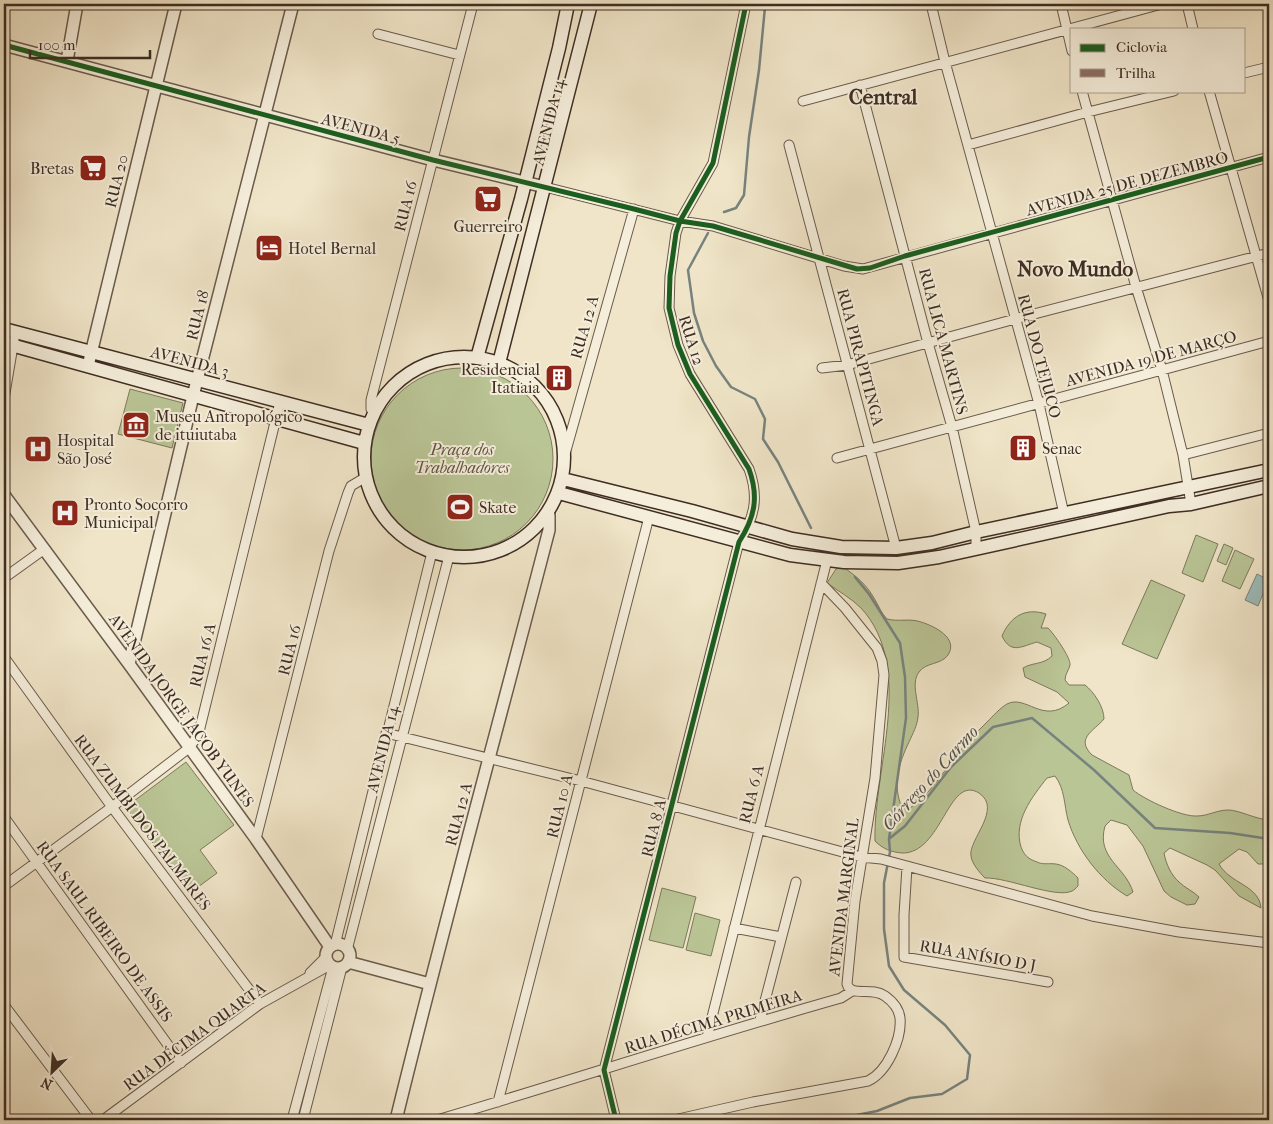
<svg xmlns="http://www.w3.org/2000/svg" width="1273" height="1124" viewBox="0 0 1273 1124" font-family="'IM FELL French Canon',serif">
<rect width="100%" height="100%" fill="#f0e5c8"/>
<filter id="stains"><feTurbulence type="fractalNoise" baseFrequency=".004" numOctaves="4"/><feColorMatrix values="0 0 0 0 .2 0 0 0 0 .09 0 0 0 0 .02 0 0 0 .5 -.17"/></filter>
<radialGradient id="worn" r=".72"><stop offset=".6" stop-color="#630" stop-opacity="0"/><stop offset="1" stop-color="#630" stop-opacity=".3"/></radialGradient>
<path fill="#bac596" stroke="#7c795c" d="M371 459a91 91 0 1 1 182 0a91 91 0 1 1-182 0Z
M130 389 183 403 172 448 118 434Z
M1196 535 1218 544 1203 582 1182 573Z
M1224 544 1233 548 1226 565 1217 561Z
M1235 550 1254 559 1240 589 1222 581Z
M843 567C856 576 866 584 874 598 879 606 881 613 887 619 898 622 910 618 921 622 934 626 959 638 948 655 941 665 926 662 919 672 910 684 920 703 918 717 917 726 913 733 909 742 899 763 892 784 902 808H910C929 795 942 774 956 756 965 744 976 733 987 722 993 716 1000 708 1007 704 1026 694 1043 725 1069 703L1057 692 1025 677 1023 668C1033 662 1043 665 1052 656L1051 648 1037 642C1022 646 1011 655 1002 636 1010 617 1025 607 1046 614L1041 628H1048C1054 634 1071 658 1070 665 1069 670 1065 674 1065 680L1069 685H1085C1094 692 1104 707 1104 719 1094 731 1075 738 1092 755L1129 775 1133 790C1145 800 1182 817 1197 816 1208 816 1217 810 1228 810 1239 810 1255 819 1269 820V864H1258L1247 852 1239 849 1219 864C1230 884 1259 885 1261 908L1239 896 1215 870 1207 865 1170 848 1164 853C1166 864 1171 875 1179 882 1185 888 1193 891 1199 897L1195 904 1187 905 1171 897 1164 891 1143 846 1127 825 1111 820 1105 826C1096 858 1125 866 1133 892L1127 896C1100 880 1077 850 1068 820 1064 805 1065 789 1055 776L1047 778C1032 797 1013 821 1021 847 1024 855 1028 859 1037 862 1043 865 1049 863 1056 864 1064 865 1072 872 1078 878V886C1077 887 1073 891 1072 891 1056 899 1007 877 985 878 980 873 972 864 971 856 968 840 1003 809 979 793 948 774 942 854 902 853 891 852 883 849 875 841 873 769 916 668 861 608 851 598 838 591 827 583L836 569Z
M1151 580 1185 595 1157 659 1122 644Z
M186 762 234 825 200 850 217 873 190 893 126 807Z
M662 888 696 897 683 948 649 940Z
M695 913 720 920 711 956 686 950Z"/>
<path fill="#9dbdbd" stroke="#77837f" d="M1257 574 1269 580 1258 606 1245 600Z"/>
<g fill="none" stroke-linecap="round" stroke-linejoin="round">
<path stroke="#77837f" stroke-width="2.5" d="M724 212 736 208 744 195 749 137 759 70 765 7 767 4
M708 233 688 270 694 313 703 341 716 366 731 387 755 399 765 419 763 439 778 462 811 528
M890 838 905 826 951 767 993 727 1032 718 1094 770 1155 828 1230 833 1269 839
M831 1120 877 1111 910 1098 942 1094 967 1079 970 1055 945 1025 904 990 889 966 884 929V883L890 852 889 839 906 718 905 677 900 643 869 594 855 577"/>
<defs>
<path id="minor" d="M931 4 945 62 1039 404 1064 514
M1061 4 1072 51
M1187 4 1193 29
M378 34 459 55
M1244 73 1269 67
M860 85 928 343 952 427 976 532V549
M1082 91 1136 287 1162 370 1183 455 1191 504
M1209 91 1269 301
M803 101 1162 4
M789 145 896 548
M968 145 1088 112 1174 91
M545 187 680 221 713 226 844 266 863 269 1269 157
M822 368 847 365 1015 319 1269 253
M4 399 14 340
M374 414 371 409V400L473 4
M565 454 634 209
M1183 455 1269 433
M837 458 1269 341
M4 578 43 550
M4 657 112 807 260 1004
M386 733 581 781 861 857 881 859 1092 916 1179 932 1269 943
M4 817 181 1063
M256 839 329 551 348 493 351 486 366 477
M907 867 904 915V957L1048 982
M4 886 112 807 189 748 194 741 199 732 280 402
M734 928 781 937
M335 945 432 552
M347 950 449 556
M310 973 326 957
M4 1005 91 1120
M760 1020 796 882
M707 1037 827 560
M498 1102 649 517
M103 1120 260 1004 330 965
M292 1120 333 967
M303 1120 342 967
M437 1120C572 1080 706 1036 841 998L852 991
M616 1120 604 1070 739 542C755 517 759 497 749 469L690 374 678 345 669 308 670 276 676 233 680 221 713 163 746 4
M674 1120 753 1102 868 1081C887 1072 902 1039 900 1018 899 1009 892 1001 885 996 871 986 851 998 847 984L855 901 875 778 884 675 882 661 877 648 845 608 821 583"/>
<path id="tertiary" d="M4 45 433 160 545 187
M67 61 77 4
M88 366 176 4
M4 495 129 664 256 839 330 947
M129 664 193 396 293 4
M326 956a12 12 0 1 1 24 0a12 12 0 1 1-24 0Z
M348 962 430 984
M396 1120C444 923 498 727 549 530V515"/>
<path id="secondary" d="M4 329 369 425
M4 343 364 443
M364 457a100 100 0 1 1 200 0a100 100 0 1 1-200 0Z
M477 358 521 199 559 48 568 4
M499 363 591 4
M563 479 692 511 792 539 841 547 896 548 932 543 976 532 1269 470
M559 493 790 555 844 562 898 563 939 557 1169 506 1191 504 1269 486"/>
</defs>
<use href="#minor" stroke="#6a5b4c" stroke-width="11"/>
<use href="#tertiary" stroke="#6a5b4c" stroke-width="14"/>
<use href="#secondary" stroke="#3e2d23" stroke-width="15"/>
<use href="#minor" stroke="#f5eedb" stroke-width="9"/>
<use href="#tertiary" stroke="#f5eedb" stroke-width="11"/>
<use href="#secondary" stroke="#f5eedb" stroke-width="12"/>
<path stroke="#8d6e63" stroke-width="4" stroke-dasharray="8 4" stroke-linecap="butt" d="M1265 1015H1269"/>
<defs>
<path id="cycleway" d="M4 45 433 160 634 209 680 221 713 226 857 269 870 268 905 256 1269 157
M616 1120 604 1070 739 542C755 517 759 497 749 469L690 374 678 345 669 308 670 276 676 233 680 221 713 163 746 4"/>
</defs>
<use href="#cycleway" stroke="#f5eedb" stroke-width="8"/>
<use href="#cycleway" stroke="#1b5e20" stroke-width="5"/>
</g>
<defs>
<symbol id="supermarket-square" viewBox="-11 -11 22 22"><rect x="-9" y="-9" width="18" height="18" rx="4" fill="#8f2418" stroke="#f5eedb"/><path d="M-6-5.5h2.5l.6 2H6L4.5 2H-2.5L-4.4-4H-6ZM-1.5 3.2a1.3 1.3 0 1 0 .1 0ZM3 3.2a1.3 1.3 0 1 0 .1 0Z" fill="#fff"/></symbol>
<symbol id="hotel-square" viewBox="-11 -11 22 22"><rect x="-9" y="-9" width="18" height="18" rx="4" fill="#8f2418" stroke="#f5eedb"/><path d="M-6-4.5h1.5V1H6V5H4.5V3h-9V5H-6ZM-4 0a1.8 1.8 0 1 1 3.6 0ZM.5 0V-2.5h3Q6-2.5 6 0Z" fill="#fff"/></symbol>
<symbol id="building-square" viewBox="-11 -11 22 22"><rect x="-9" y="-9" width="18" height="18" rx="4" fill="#8f2418" stroke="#f5eedb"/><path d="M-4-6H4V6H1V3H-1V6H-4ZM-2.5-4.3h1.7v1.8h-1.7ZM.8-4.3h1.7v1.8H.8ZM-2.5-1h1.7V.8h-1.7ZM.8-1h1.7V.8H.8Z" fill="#fff"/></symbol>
<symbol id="museum-square" viewBox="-11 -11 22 22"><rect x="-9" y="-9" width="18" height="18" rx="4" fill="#8f2418" stroke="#f5eedb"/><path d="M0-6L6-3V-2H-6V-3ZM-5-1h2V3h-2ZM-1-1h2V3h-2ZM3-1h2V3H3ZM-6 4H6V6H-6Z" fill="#fff"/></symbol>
<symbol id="hospital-square" viewBox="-11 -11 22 22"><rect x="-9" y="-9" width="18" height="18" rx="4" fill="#8f2418" stroke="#f5eedb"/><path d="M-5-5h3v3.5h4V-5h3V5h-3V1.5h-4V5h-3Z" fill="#fff"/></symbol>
<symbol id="stadium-square" viewBox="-11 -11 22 22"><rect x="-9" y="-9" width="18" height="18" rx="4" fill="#8f2418" stroke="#f5eedb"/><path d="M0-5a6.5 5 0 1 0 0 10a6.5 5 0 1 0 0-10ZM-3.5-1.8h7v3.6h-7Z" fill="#fff"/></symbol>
</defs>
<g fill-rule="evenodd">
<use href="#supermarket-square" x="77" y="152" width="32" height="32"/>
<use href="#supermarket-square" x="472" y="183" width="32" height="32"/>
<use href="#hotel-square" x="253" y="232" width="32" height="32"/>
<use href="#building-square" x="543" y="362" width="32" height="32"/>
<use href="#museum-square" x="120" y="409" width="32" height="32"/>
<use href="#building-square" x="1007" y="432" width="32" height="32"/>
<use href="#hospital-square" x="22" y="433" width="32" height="32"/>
<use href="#stadium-square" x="444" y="491" width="32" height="32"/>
<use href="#hospital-square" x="49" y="497" width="32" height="32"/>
</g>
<g text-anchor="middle" stroke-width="4" stroke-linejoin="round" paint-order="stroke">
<g font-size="16" fill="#3e2d23" stroke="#f5eedb">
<text transform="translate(548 122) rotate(-76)" y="6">AVENIDA 14</text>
<text transform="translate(361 128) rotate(15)" y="6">AVENIDA 5</text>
<text transform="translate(116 181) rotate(-76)" y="6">RUA 20</text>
<text transform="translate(1127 183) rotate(-15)" y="6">AVENIDA 25 DE DEZEMBRO</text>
<text transform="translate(405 206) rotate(-76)" y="6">RUA 16</text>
<text transform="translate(197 315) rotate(-76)" y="6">RUA 18</text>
<text transform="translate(584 327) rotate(-74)" y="6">RUA 12 A</text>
<text transform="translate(692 340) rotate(72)" y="6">RUA 12</text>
<text transform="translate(944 341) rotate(75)" y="6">RUA LICA MARTINS</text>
<text transform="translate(1040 356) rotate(75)" y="6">RUA DO TEJUCO</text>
<text transform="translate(861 357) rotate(75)" y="6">RUA PIRAPITINGA</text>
<text transform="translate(1151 358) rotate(-15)" y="6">AVENIDA 19 DE MARÇO</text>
<text transform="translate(190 361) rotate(15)" y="6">AVENIDA 3</text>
<text transform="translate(289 650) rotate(-76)" y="6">RUA 16</text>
<text transform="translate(202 655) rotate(-76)" y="6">RUA 16 A</text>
<text transform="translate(182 710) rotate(54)" y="6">AVENIDA JORGE JACOB YUNES</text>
<text transform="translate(382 749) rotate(-76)" y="6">AVENIDA 14</text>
<text transform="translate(751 794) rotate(-76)" y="6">RUA 6 A</text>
<text transform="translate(559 806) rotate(-76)" y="6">RUA 10 A</text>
<text transform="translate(458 814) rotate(-75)" y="6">RUA 12 A</text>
<text transform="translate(143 822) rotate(53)" y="6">RUA ZUMBI DOS PALMARES</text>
<text transform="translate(653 828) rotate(-76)" y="6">RUA 8 A</text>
<text transform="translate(843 897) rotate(-83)" y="6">AVENIDA MARGINAL</text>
<text transform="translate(105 931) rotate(54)" y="6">RUA SAUL RIBEIRO DE ASSIS</text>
<text transform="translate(978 955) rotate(10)" y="6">RUA ANÍSIO D J</text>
<text transform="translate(713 1021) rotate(-17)" y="6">RUA DÉCIMA PRIMEIRA</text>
<text transform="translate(194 1036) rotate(-36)" y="6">RUA DÉCIMA QUARTA</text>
</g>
<g font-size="16" fill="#3e2d23" stroke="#f5eedb" text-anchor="start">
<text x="74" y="174" text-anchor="end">Bretas</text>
<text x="488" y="232" text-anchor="middle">Guerreiro</text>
<text x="288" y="254">Hotel Bernal</text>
<text x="540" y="375" text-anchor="end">Residencial<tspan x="540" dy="18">Itatiaia</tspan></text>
<text x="155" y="422">Museu Antropológico<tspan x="155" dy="18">de ituiutaba</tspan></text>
<text x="57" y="446">Hospital<tspan x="57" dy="18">São José</tspan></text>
<text x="1042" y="454">Senac</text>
<text x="84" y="510">Pronto Socorro<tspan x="84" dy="18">Municipal</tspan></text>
<text x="479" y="513">Skate</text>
</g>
<g font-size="16" font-style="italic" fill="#5d5340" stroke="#f5eedb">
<text x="462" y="455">Praça dos<tspan x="462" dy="18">Trabalhadores</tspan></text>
</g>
<g font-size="18" font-style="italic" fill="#56514a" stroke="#f5eedb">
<text transform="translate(930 778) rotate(-48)" y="6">Córrego do Carmo</text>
</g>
<g font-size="21" font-weight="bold" fill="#3e2d23" stroke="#f5eedb">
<text x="883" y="104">Central</text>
<text x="1075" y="276">Novo Mundo</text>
</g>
</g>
<rect width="1273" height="1124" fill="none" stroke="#f0e5c8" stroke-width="20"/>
<rect x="5" y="5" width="1263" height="1114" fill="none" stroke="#3e2d23" stroke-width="2.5"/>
<rect x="10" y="10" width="1253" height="1104" fill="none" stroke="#3e2d23"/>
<rect x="1070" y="28" width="175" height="65" fill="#f5eedb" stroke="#aca191"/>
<rect x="1080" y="44" width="25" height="8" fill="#1b5e20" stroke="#aca191"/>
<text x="1116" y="52" font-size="15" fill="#3e2d23">Ciclovia</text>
<rect x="1080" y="69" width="25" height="8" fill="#8d6e63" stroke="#aca191"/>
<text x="1116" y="78" font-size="15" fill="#3e2d23">Trilha</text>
<g transform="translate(52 1072) rotate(205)" stroke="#f5eedb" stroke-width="4" paint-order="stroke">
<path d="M0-4L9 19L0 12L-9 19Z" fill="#3e2d23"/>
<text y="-8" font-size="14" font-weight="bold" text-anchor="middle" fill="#3e2d23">N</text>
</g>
<path d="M30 50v8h120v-8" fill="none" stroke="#3e2d23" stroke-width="2.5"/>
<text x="38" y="50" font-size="15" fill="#3e2d23" stroke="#f5eedb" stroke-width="4" paint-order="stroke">100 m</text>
<rect width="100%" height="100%" filter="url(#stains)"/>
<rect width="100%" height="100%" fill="url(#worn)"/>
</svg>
